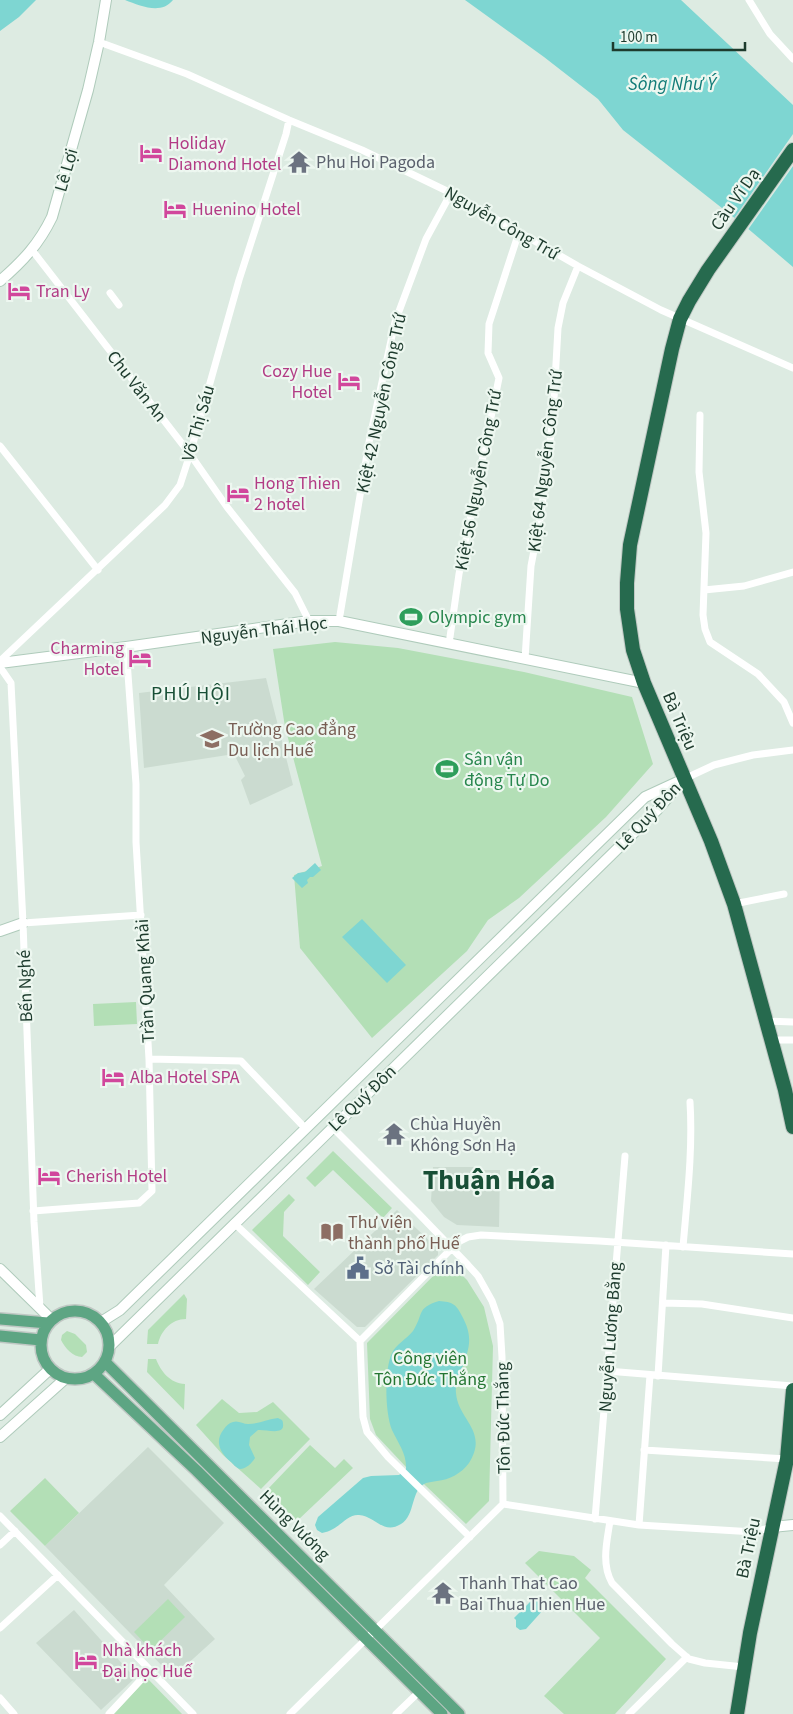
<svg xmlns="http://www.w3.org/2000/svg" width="793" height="1714" viewBox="0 0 793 1714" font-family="'Source Sans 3',sans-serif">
<rect width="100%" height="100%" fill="#ddebe2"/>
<path fill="#cbdbd0" d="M266 678 293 785 250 805 241 780 245 776 234 754 144 768 139 693Z
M433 1167H479L480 1170H500L499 1227 457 1225 444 1217 431 1201Z
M397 1210 438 1249V1255L365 1327H357L314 1289Z
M148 1447 224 1523 164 1585 215 1639 173 1677 45 1546Z
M74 1610 135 1678 101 1710 36 1643Z"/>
<path fill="#b3dfb6" d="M335 642 398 648 524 672 632 697 653 764 606 817 519 898 488 920 467 951 372 1038 300 948 294 875 322 866 285 727 273 649Z
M136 1002 137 1024 94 1026 93 1004Z
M333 1151 392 1208 383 1218 333 1170 315 1187 306 1178Z
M289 1194 295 1200 284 1212 283 1236 320 1272 308 1285 252 1230Z
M444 1265H452L467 1280 484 1307 493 1346 489 1501 466 1524 406 1467 376 1435 370 1419 367 1343Z
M184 1294 187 1299 186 1319C171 1319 161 1331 158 1344H147L148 1330Z
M67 1331 75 1334 86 1345 87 1352 82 1357C73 1357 65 1348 61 1340L62 1335Z
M148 1359H156C161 1372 170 1383 185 1384L184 1410 147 1372Z
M222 1399 239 1413 257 1412 273 1402 310 1439 261 1489 223 1455 196 1425Z
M310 1445 335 1468 344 1459 353 1468 297 1521 266 1491Z
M45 1478 79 1513 45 1546 10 1511Z
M539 1551 574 1556 591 1570 585 1578 666 1659 615 1714H564L544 1696 600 1638 525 1563Z
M168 1599 185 1617 151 1650 134 1632Z
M147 1678 182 1714H114Z"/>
<path fill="#7ed6d2" d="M0 0H36L19 17 0 31Z
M125 0H173C161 15 141 6 125 0Z
M465 0H681L793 105V267L746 227 623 130 598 99 544 57Z
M315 863 321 870 313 877H310L307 880 308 883 302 888 292 878 298 873 305 872Z
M362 919 406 965 387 983 342 937Z
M439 1301C453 1302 456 1304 462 1316 474 1338 469 1349 461 1371 458 1378 455 1385 456 1393 458 1420 489 1431 469 1463 462 1473 449 1480 437 1481 433 1482 429 1482 426 1483 410 1490 416 1515 401 1524 383 1535 375 1516 359 1515 349 1514 341 1525 333 1529 330 1531 326 1532 322 1533L317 1530 315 1525 318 1517 363 1478 371 1476 399 1475 406 1469C407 1454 398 1443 392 1430 385 1413 384 1370 392 1353 396 1344 407 1339 413 1331 424 1314 416 1308 439 1301Z
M278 1418C282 1420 283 1420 283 1424 285 1436 265 1429 258 1430L250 1437 249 1445 255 1458C252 1463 246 1469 240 1469 236 1468 233 1464 231 1462 220 1453 214 1441 224 1429 226 1426 229 1423 233 1422 238 1420 243 1424 248 1424 259 1424 268 1419 278 1418Z
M534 1598 536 1600 539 1598 544 1602V1609L526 1629 520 1630 516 1627V1620L514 1618Z"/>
<path fill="#ddebe2" d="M793 134V166L747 231 733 220Z"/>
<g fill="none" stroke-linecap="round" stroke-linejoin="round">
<defs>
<path id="secondary" d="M0 281C23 261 39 244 52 217L88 90 99 42 106 0
M0 663 126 647 309 621H339L644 683
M0 931 23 923
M0 1269 52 1320
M101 1322 120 1310 645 797 684 779 657 810 110 1346
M0 1415 50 1369
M0 1437 66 1378
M772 1527 793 1525"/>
<path id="primary" d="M41 1345a34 34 0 1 1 68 0a34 34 0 1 1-68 0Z
M0 1319 48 1323
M0 1336 41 1340
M105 1362 459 1714
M94 1374 197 1471 442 1714"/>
<path id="highway" d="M793 150 708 270 689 301 680 319 672 349 630 545 627 583V609L633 650 644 683 711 841 734 904 785 1090 793 1127
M737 1714 750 1633 787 1459 793 1390"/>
</defs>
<use href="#secondary" stroke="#afcbbb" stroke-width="12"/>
<use href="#primary" stroke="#c0c8c4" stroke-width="14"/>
<use href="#highway" stroke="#c0c8c4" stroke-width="16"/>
<path stroke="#fff" stroke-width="7" d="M749 0 770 34 793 59
M99 42 187 74 289 120 362 150 451 193 578 266 661 310 793 368
M32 250 190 454 227 507 295 593 309 621
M110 293 119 305
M700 415 699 472 706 533 703 615 705 629 710 642 758 674 784 702 793 723
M0 446 98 570
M704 590 744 586 793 572
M339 621 369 442 395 322 426 239 451 193
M449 644 459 574 499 378 488 353 489 324 519 232
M525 659 531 566 541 514 553 417 558 328 563 303 578 266
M0 661 165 505 180 485 190 454 239 280 286 134 289 120
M0 667 11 683 23 923 34 1222 40 1307
M684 779 714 765 753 755 793 750
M734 904 784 894
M23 923 141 915
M766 1021 793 1022
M771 1040H793
M149 1059 241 1061 306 1129
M332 1127 418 1213 468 1265 478 1276 492 1301 500 1324 502 1357 503 1504
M33 1211 139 1203 152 1191 149 1059 136 842V784L126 647
M234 1223 360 1341
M683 1247C687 1199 693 1150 690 1102
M663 1303 702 1304 793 1318
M607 1371 793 1386
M658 1376 666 1245
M644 1450 787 1459
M503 1504 639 1525 754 1532 772 1527
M0 1516 193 1714
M595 1519 625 1156
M610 1521C607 1541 601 1564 612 1583L672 1644 689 1659 705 1663 744 1667
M639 1525 650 1375
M470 1537 388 1457 367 1432 363 1417 360 1341 458 1242 468 1237 481 1235 599 1241 793 1254
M0 1545 15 1531
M0 1628 58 1575
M0 1698 14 1714
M109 1714 150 1670
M290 1714 503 1504
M396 1714 420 1691
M629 1714 687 1657"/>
<use href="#secondary" stroke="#fff" stroke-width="10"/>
<use href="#primary" stroke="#5da583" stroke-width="11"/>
<use href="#highway" stroke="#266a4e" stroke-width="14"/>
</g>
<defs>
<symbol id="hotel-bare" viewBox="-9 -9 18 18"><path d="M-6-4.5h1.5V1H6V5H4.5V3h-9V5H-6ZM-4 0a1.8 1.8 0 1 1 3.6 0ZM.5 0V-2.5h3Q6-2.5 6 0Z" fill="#d1479c" stroke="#edf7f0" stroke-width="2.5" paint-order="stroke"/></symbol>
<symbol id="temple-bare" viewBox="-9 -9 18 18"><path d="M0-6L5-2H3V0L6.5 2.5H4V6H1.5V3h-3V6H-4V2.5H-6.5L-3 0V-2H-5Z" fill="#6b7280" stroke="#edf7f0" stroke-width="2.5" paint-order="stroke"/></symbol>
<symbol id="stadium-bare" viewBox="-9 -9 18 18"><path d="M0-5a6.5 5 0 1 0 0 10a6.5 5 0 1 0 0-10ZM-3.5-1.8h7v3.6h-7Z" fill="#2e9e5b" stroke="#edf7f0" stroke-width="2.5" paint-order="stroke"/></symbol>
<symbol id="university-bare" viewBox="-9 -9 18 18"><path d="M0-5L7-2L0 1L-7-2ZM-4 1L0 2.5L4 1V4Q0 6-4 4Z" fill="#8d6e63" stroke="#edf7f0" stroke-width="2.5" paint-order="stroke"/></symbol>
<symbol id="library-bare" viewBox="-9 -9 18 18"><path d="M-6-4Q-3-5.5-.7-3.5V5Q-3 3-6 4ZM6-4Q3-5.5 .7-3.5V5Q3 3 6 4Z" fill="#8d6e63" stroke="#edf7f0" stroke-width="2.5" paint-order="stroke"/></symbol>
<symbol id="civic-bare" viewBox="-9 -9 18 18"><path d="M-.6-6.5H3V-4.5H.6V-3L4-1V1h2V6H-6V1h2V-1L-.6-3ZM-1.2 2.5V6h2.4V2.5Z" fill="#5c6f8a" stroke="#edf7f0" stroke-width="2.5" paint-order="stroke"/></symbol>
</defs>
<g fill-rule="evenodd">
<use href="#hotel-bare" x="135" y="137" width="32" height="32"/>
<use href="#temple-bare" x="283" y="146" width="32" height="32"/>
<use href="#hotel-bare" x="159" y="193" width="32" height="32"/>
<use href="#hotel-bare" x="3" y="275" width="32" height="32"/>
<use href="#hotel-bare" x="333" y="365" width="32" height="32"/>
<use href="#hotel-bare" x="222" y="477" width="32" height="32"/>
<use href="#stadium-bare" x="395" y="601" width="32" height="32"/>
<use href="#hotel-bare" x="124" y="642" width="32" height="32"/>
<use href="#university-bare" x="196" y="723" width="32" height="32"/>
<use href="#stadium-bare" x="431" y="753" width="32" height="32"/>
<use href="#hotel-bare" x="97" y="1061" width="32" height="32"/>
<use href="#temple-bare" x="378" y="1118" width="32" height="32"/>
<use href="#hotel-bare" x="33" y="1160" width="32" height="32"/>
<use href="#library-bare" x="316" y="1216" width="32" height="32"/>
<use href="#civic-bare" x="342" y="1252" width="32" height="32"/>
<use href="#temple-bare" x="427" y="1577" width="32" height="32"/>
<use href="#hotel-bare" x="70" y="1644" width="32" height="32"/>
</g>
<g text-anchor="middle" stroke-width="4.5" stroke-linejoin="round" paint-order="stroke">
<g font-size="18" fill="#b23c85" stroke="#edf7f0" text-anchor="start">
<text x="168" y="149">Holiday<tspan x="168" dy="21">Diamond Hotel</tspan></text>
<text x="192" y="215">Huenino Hotel</text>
<text x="36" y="297">Tran Ly</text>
<text x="332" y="377" text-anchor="end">Cozy Hue<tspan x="332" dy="21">Hotel</tspan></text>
<text x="254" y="489">Hong Thien<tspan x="254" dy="21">2 hotel</tspan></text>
<text x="124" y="654" text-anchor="end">Charming<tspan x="124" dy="21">Hotel</tspan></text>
<text x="130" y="1083">Alba Hotel SPA</text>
<text x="66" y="1182">Cherish Hotel</text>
<text x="102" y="1656">Nhà khách<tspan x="102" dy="21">Đại học Huế</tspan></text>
</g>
<g font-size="18" fill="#5b616d" stroke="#edf7f0" text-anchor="start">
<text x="316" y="168">Phu Hoi Pagoda</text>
<text x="410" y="1130">Chùa Huyền<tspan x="410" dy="21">Không Sơn Hạ</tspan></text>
<text x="459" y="1589">Thanh That Cao<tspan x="459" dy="21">Bai Thua Thien Hue</tspan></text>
</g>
<g font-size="18" fill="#1d3b2d" stroke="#edf7f0">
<text transform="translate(66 170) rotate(-74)" y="6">Lê Lợi</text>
<text transform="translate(735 199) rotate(-55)" y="6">Cầu Vĩ Dạ</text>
<text transform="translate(502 223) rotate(30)" y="6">Nguyễn Công Trứ</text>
<text transform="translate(137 386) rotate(52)" y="6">Chu Văn An</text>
<text transform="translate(381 403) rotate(-78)" y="6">Kiệt 42 Nguyễn Công Trứ</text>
<text transform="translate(198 423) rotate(-74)" y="6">Võ Thị Sáu</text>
<text transform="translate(545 461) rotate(-83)" y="6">Kiệt 64 Nguyễn Công Trứ</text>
<text transform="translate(478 480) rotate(-79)" y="6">Kiệt 56 Nguyễn Công Trứ</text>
<text transform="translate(264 630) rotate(-7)" y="6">Nguyễn Thái Học</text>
<text transform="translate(680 721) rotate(67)" y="6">Bà Triệu</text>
<text transform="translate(648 816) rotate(-47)" y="6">Lê Quý Đôn</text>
<text transform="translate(145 981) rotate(-93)" y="6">Trần Quang Khải</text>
<text transform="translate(25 986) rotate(-92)" y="6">Bến Nghé</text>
<text transform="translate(362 1098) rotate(-44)" y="6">Lê Quý Đôn</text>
<text transform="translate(610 1337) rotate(-86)" y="6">Nguyễn Lương Bằng</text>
<text transform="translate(503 1418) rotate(-91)" y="6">Tôn Đức Thắng</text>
<text transform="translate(295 1525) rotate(45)" y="6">Hùng Vương</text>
<text transform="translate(748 1548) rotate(-78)" y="6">Bà Triệu</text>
</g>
<g font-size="18" fill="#27864d" stroke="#edf7f0" text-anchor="start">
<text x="428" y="623">Olympic gym</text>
<text x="464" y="765">Sân vận<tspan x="464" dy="21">động Tự Do</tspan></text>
</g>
<g font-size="18" fill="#785e54" stroke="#edf7f0" text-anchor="start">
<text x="228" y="735">Trường Cao đẳng<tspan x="228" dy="21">Du lịch Huế</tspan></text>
<text x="348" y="1228">Thư viện<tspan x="348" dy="21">thành phố Huế</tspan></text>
</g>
<g font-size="18" fill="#4e5e75" stroke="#edf7f0" text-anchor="start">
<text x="374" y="1274">Sở Tài chính</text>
</g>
<g font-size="18" fill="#247632" stroke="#edf7f0">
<text x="430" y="1364">Công viên<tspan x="430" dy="21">Tôn Đức Thắng</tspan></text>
</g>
<g font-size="19" font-style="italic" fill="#127c78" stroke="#edf7f0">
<text x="672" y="90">Sông Như Ý</text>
</g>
<g font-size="20" letter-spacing="1" fill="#184f36" stroke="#edf7f0">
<text x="191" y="700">PHÚ HỘI</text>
</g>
<g font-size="28" font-weight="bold" fill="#184f36" stroke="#edf7f0">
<text x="489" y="1189">Thuận Hóa</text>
</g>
</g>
<path d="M613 42v8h132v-8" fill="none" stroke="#1d3b2d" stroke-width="2.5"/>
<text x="620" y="42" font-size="15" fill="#1d3b2d" stroke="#edf7f0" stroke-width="4" paint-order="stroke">100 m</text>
</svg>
